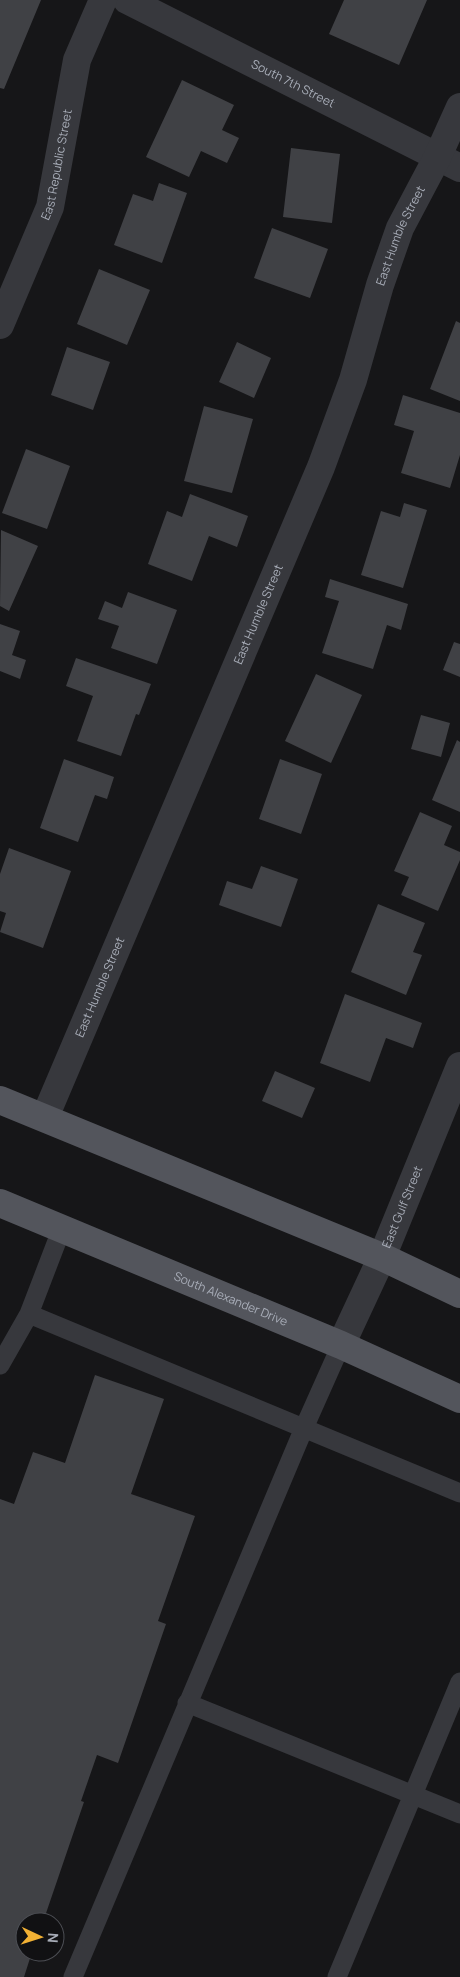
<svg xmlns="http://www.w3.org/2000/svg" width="460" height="1977" viewBox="0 0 460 1977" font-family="Manrope,sans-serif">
<rect width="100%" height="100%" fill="#161618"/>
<path fill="#404145" d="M0 0H41L4 89 0 88Z
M344 0H427L399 65 329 34Z
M182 80 234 105 222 130 239 138 227 163 201 151 189 177 146 157Z
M291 148 340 154 332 223 283 217Z
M159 183 187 193 162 263 114 245 133 194 153 201Z
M272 228 328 249 310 298 254 278Z
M99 269 150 290 127 345 77 324Z
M456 321 460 323V401L430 389Z
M237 342 271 358 254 398 219 382Z
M67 347 110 362 93 410 51 395Z
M403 395 460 413V455L450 488 401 473 414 431 394 425Z
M204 406 253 419 232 493 184 481Z
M26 449 70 466 47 529 2 513Z
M190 494 248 516 237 547 209 536 192 581 148 564 167 511 182 517Z
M404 503 427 510 403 588 361 575 381 511 400 517Z
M1 530 38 546 9 611 0 606Z
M330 579 408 604 401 630 387 625 373 669 322 653 339 601 325 597Z
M128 592 177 610 157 664 111 648 119 626 98 619 105 601 122 608Z
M0 624 20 631 12 655 26 660 20 679 0 671Z
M454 642 460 644V677L443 670Z
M76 658 151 684 139 715 136 714 121 756 77 741 93 696 66 686Z
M316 674 362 695 331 763 285 741Z
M421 715 450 723 441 757 411 749Z
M457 740 460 742V812L432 800Z
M64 759 114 777 107 799 95 795 78 842 40 828Z
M280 759 322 774 301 834 259 819Z
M420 812 452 826 444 845 460 852V860L438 911 401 895 409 877 394 871Z
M9 848 71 871 43 948 0 932 6 913 0 911V874Z
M261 866 298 879 281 927 219 905 227 881 252 889Z
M378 904 425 923 413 952 422 955 406 995 351 972Z
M345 994 422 1023 413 1048 386 1038 370 1082 320 1063Z
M275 1071 315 1088 302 1118 262 1101Z
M95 1375 164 1399 131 1494 195 1516 158 1621 166 1624 118 1763 97 1755 81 1801 84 1802 43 1922H25V1952H32L24 1977H0V1499L14 1504 33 1452 65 1463Z"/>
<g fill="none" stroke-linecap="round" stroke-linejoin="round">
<path stroke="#37383d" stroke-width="19" d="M62 1228 29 1314 460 1493
M0 1365 29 1314
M187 1703 460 1814
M73 1977 304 1428 341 1345
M337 1977 460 1682"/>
<g stroke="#37383d" stroke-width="28">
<path id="s1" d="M127 0 460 168"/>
<path id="s2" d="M0 325 50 207 77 60 103 0"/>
<path id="s3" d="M45 1117 321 467 353 380 380 285 400 228 437 158 460 107"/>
</g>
<path stroke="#37383d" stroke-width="28" id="s4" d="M341 1345 382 1257 460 1066"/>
<g stroke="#53555c" stroke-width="28">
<path d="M0 1100 382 1257 460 1294"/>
<path id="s5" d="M0 1203 341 1345 460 1399"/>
</g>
</g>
<g text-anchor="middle" stroke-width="4.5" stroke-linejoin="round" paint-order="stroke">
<g font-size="12" fill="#a8adb8" stroke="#111113">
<text dy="4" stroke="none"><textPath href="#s1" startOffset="186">South 7th Street</textPath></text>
<text dy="4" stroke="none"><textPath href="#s2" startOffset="171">East Republic Street</textPath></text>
<text dy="4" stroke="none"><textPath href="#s3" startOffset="951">East Humble Street</textPath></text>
<text dy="4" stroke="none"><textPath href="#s3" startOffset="546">East Humble Street</textPath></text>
<text dy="4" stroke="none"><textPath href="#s3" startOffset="141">East Humble Street</textPath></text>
<text dy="4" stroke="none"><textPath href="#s4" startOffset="151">East Gulf Street</textPath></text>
<text dy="4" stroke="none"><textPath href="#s5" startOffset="250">South Alexander Drive</textPath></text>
</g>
</g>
<g transform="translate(40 1937) rotate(94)"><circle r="24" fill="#111113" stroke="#4d4f55"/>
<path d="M0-4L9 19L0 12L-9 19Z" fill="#f2b134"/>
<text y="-8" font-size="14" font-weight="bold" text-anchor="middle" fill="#a8adb8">N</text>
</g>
</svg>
